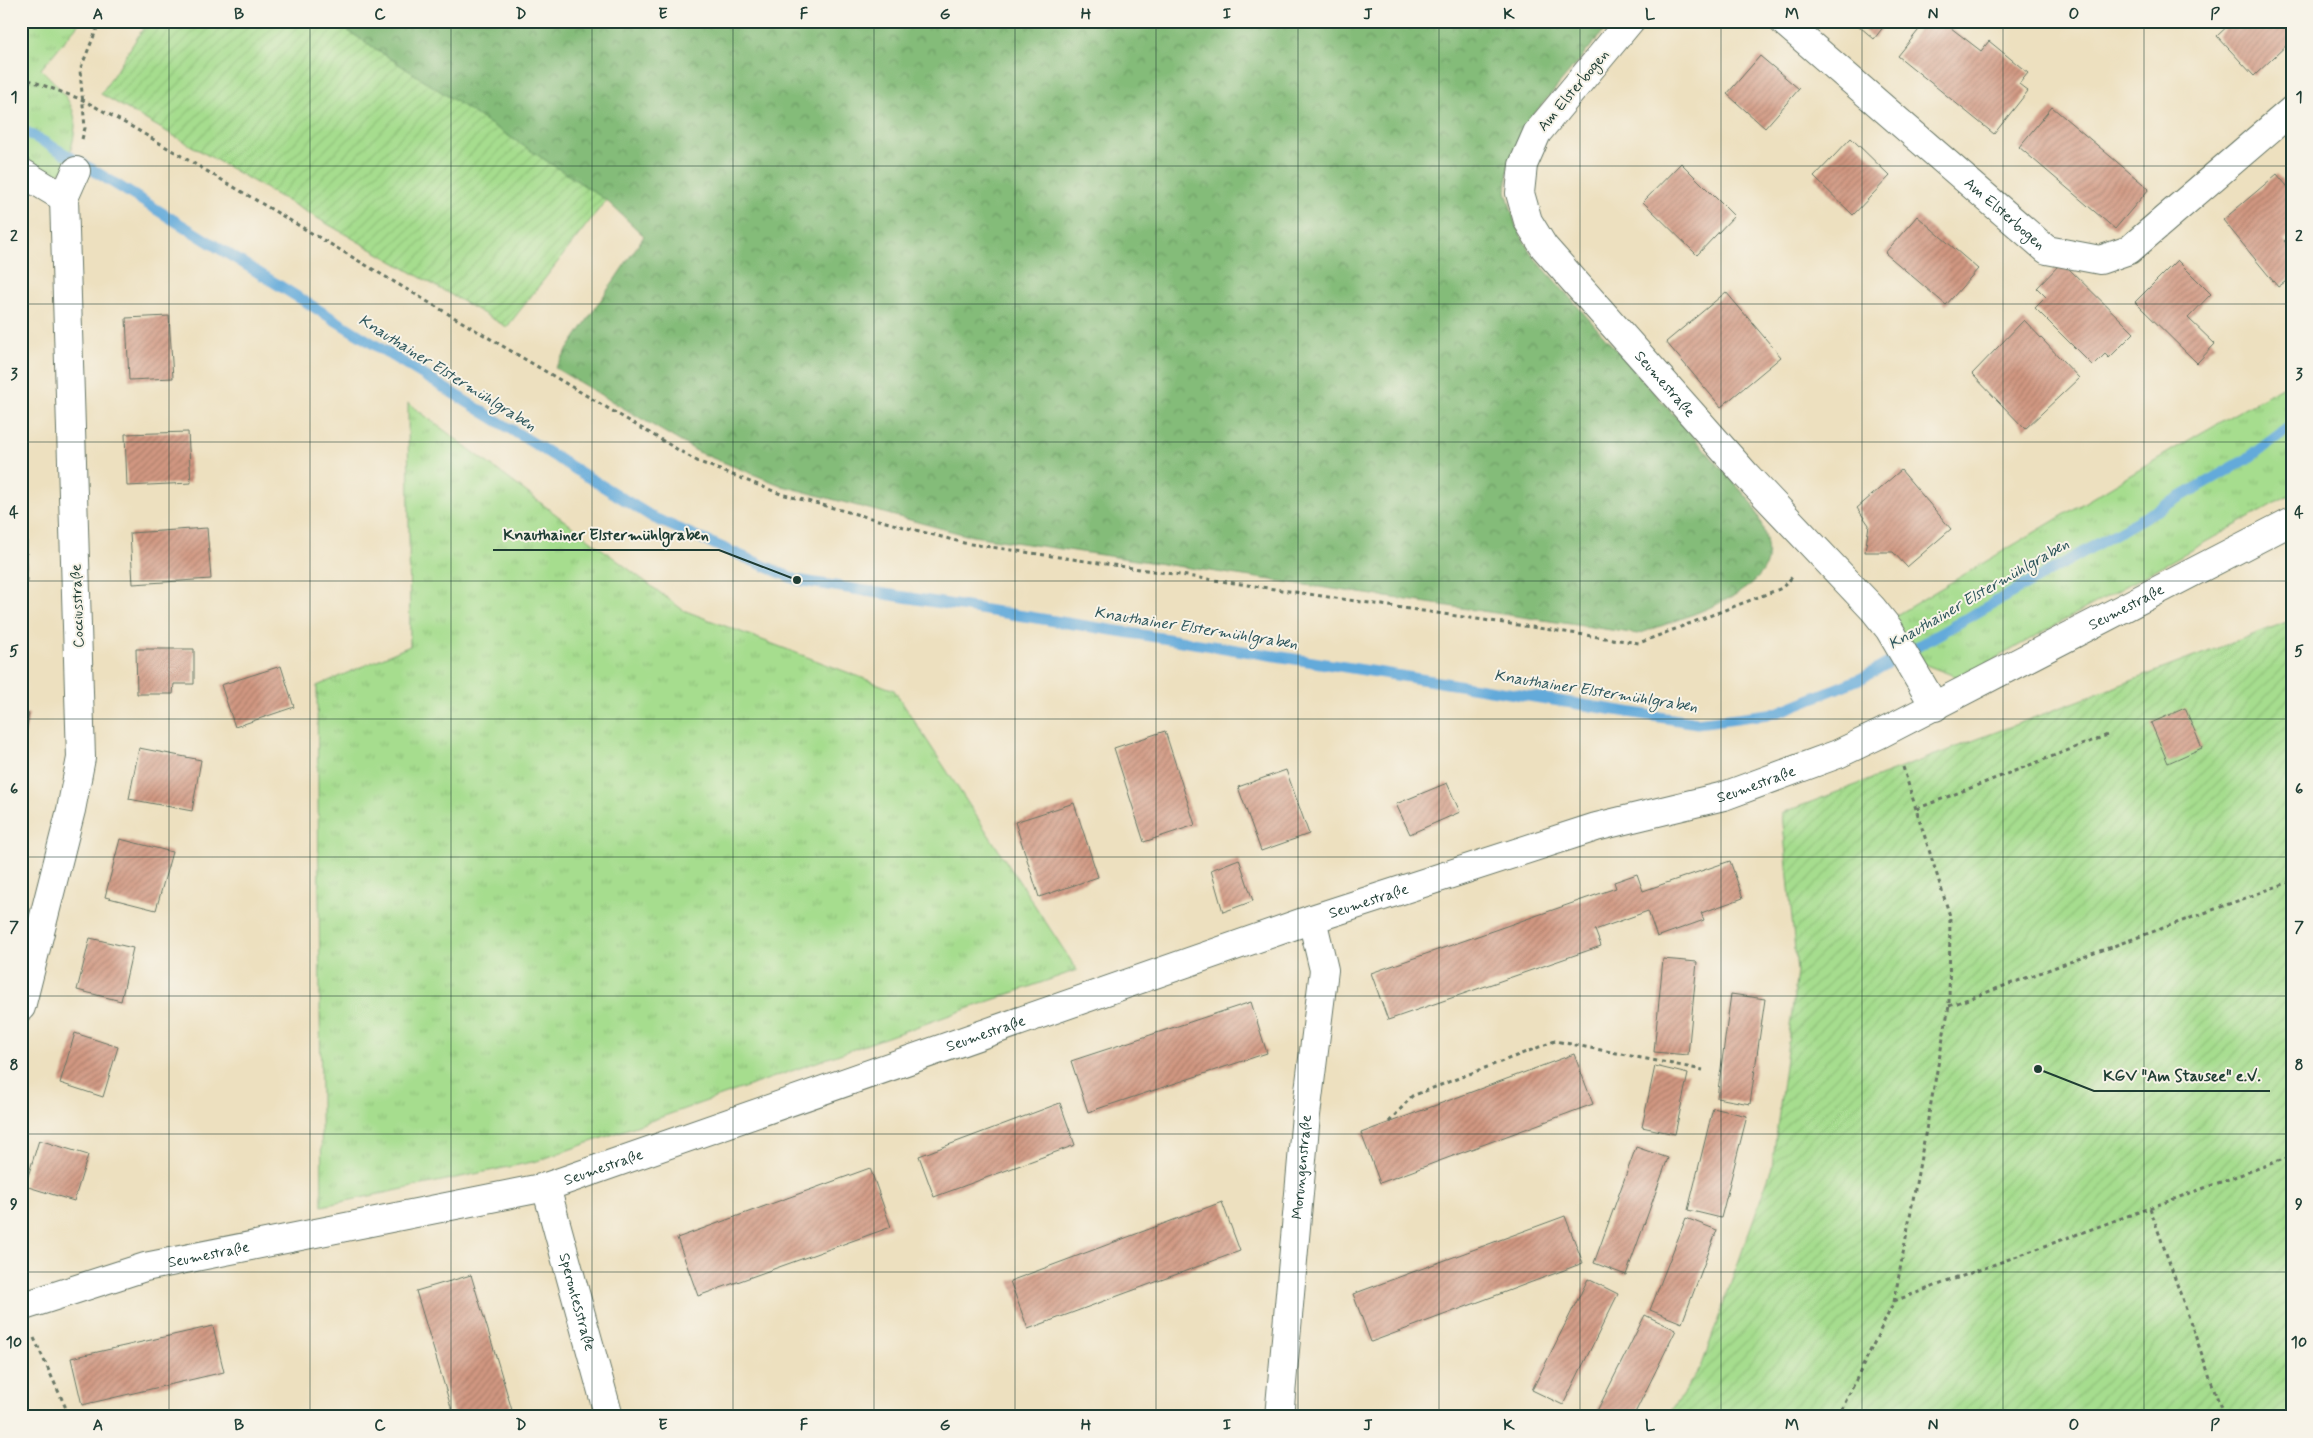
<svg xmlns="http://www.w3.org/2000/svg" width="2313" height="1438" viewBox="0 0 2313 1438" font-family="Mynerve,sans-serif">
<defs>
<pattern id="grass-tufts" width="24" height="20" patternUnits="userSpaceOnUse" patternTransform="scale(1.25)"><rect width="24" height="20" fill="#a6dd8e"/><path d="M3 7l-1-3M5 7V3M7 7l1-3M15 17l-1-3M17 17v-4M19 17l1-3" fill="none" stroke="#8ebf7b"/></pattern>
<pattern id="forest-crowns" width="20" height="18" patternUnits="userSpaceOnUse" patternTransform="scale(1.25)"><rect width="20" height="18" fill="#84bc79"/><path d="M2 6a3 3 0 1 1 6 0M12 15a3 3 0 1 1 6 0" fill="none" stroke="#6b9a64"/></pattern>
<pattern id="garden-furrows" width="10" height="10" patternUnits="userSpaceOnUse" patternTransform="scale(1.25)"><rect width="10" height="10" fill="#a6dd8e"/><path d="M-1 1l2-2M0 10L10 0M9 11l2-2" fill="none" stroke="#8ebf7b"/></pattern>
<pattern id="building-hatch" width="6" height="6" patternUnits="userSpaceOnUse" patternTransform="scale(1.25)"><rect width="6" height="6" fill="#d19781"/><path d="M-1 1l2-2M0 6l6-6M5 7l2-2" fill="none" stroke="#a97c6a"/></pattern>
</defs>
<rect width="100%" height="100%" fill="#f7f3e8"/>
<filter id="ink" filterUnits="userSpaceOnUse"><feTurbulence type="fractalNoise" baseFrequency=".02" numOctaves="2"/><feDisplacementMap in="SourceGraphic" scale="10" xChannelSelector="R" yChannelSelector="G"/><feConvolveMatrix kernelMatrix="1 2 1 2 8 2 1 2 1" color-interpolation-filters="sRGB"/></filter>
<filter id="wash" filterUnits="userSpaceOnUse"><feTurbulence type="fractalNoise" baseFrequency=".0096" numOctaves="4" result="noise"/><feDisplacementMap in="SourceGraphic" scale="20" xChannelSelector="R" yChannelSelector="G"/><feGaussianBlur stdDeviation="1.12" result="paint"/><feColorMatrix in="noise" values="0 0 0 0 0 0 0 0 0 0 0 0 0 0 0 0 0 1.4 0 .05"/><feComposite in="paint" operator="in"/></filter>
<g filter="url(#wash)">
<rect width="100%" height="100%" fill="#ede0bf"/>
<path fill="url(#grass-tufts)" stroke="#628d61" d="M28 21H81L41 69C56 84 77 104 75 127 74 141 69 156 66 169L55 175 21 156V35Z
M2292 381V449L2288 452 2292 460V494L1960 678 1921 663 1893 617 2199 434Z
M408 403 683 610 894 690 1077 970 537 1161 322 1206 317 686 410 646Z"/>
<path fill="url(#forest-crowns)" stroke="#527c56" d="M333 21H1612L1525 125 1509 162 1506 191 1516 226 1532 255 1753 504C1760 522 1772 544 1766 564 1756 598 1670 622 1638 634L966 535 783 486 700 453 555 368 644 236 606 200Z"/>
<path fill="url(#garden-furrows)" stroke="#628d61" d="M148 21H333L606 200 507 327 101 94Z
M2292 620V1417H1667L1702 1365 1772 1167 1797 972 1782 813Z"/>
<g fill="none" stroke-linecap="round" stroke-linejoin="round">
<path stroke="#64aada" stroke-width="11" d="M21 129 88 167 654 518 797 580 1697 723 1776 713 1862 678 2247 459 2292 425"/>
</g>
<g id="blocks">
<path fill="url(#building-hatch)" d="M1853 21H1888L1874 39Z
M1926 21H1942L1981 51 1989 41 2028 73 2019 84 2028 91 1994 134 1898 56Z
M2233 21H2292V40L2254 76 2217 36Z
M1760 56 1799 89 1765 128 1727 94Z
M2052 107 2149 189 2115 229 2019 147Z
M1851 138 1890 176 1853 215 1814 177Z
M1681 163 1734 216 1697 255 1643 202Z
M2277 174 2292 192V235L2284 241 2292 250V277L2278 287 2223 220Z
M1917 216 1978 269 1946 305 1885 253Z
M2177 260 2211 294 2188 318 2215 344 2197 363 2135 302Z
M2062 262 2134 333 2109 358 2105 354 2093 366 2035 308 2046 297 2037 288Z
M1726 292 1781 357 1721 407 1666 342Z
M169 316 173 378 129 380 126 318Z
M2024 320 2079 378 2025 429 1972 374Z
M188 432 191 483 127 486 125 434Z
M21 450H23L24 476H21Z
M1901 470 1951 529 1907 567 1893 552H1865L1869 525 1857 508Z
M207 528 211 579 133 584 130 533Z
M21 538H27V582H21Z
M136 649H194V684H174L173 694H137Z
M281 666 294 707 235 727 221 685Z
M2185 708 2202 748 2168 763 2151 723Z
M21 713 29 714 22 751H21Z
M1165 731 1195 825 1144 842 1114 748Z
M139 748 201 760 192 811 129 799Z
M1286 770 1309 834 1261 851 1238 787Z
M1447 783 1460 812 1410 834 1396 804Z
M1074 803 1098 877 1039 897 1015 822Z
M120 839 172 852 156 910 105 897Z
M1239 859 1253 901 1223 912 1211 870Z
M1730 861 1743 898 1701 913 1704 920 1657 937 1648 911 1595 930 1601 946 1388 1020 1371 973 1616 888 1614 882 1637 874 1643 891Z
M90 938 133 948 121 1001 77 990Z
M1663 959 1697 962 1688 1055 1654 1052Z
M1731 994 1765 999 1750 1104 1717 1098Z
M1251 1002 1267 1053 1088 1112 1071 1061Z
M75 1033 118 1047 103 1097 60 1083Z
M1574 1054 1593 1104 1380 1183 1361 1133Z
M1655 1066 1688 1074 1675 1134 1642 1127Z
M1060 1103 1075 1145 934 1197 919 1156Z
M1713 1108 1747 1116 1721 1218 1688 1210Z
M39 1140 88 1155 74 1201 25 1186Z
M1636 1147 1668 1158 1626 1275 1594 1263Z
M870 1168 891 1227 698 1296 677 1238Z
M1222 1202 1240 1251 1028 1329 1010 1281Z
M1565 1216 1583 1263 1371 1342 1353 1294Z
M1686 1218 1717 1230 1682 1323 1650 1310Z
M471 1275 498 1363 514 1417H454L416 1291Z
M1588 1279 1618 1294 1563 1405 1532 1390Z
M1645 1315 1676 1330 1633 1417H1594Z
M213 1326 224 1372 82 1405 71 1358Z"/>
</g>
</g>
<g filter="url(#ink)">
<use href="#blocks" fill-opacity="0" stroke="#677665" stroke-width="1"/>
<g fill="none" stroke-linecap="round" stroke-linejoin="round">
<defs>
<g id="minor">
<path id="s1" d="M1630 21 1537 133 1523 165 1520 193 1528 221 1544 247 1746 475 1873 609 1889 629 1935 707"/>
<path id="s2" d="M1783 21 2047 250 2100 260 2129 250 2292 110"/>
<path d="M21 172 64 198"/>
<path d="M21 1007 71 810 81 758 64 198 76 171"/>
<path id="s3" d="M546 1187 609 1417"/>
<path id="s4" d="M21 1307 145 1267 546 1187 1312 919 1596 827 1724 796 1838 754 1882 733 2292 521"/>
<path id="s5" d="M1279 1417 1306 1115 1324 970 1312 919"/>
</g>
</defs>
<use href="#minor" stroke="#677665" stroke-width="30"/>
<path stroke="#677665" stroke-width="3" stroke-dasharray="4 4" stroke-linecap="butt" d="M21 77 83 100 134 128 697 461 781 494 964 543 1639 643 1782 588 1794 575
M82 139 85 128 80 70 100 21
M1903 767 1916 809
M1949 1006 2292 881
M1389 1122 1412 1096 1555 1041 1703 1070
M2150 1208 2224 1417
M1894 1301 2292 1156
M34 1338 70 1417
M1838 1417 1894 1302 1949 1006 1950 916 1916 809 2110 734"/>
<use href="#minor" stroke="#fff" stroke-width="28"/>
</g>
</g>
<path fill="none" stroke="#1f3d34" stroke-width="1" stroke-opacity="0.55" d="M169 21V1417M310 21V1417M451 21V1417M592 21V1417M733 21V1417M874 21V1417M1015 21V1417M1156 21V1417M1298 21V1417M1439 21V1417M1580 21V1417M1721 21V1417M1862 21V1417M2003 21V1417M2144 21V1417M21 166H2292M21 304H2292M21 442H2292M21 581H2292M21 719H2292M21 857H2292M21 996H2292M21 1134H2292M21 1272H2292"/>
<g text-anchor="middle" stroke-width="4" stroke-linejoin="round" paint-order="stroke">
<g font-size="15" fill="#1f3d34" stroke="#f7f3e8">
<text transform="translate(1573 90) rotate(-50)" y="5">Am Elsterbogen</text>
<text dy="5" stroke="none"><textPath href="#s2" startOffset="294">Am Elsterbogen</textPath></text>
<text dy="5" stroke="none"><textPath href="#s1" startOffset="451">Seumestraße</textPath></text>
<text transform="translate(77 606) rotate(-92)" y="5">Cocciusstraße</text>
<text dy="5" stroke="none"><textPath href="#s4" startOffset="2226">Seumestraße</textPath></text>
<text dy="5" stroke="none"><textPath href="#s4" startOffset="1815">Seumestraße</textPath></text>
<text dy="5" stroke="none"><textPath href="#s4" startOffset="1410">Seumestraße</textPath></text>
<text dy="5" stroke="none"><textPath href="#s4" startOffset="1005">Seumestraße</textPath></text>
<text dy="5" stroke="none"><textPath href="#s4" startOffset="600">Seumestraße</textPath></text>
<text dy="5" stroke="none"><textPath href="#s5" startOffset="251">Morungenstraße</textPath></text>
<text dy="5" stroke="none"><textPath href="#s4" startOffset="195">Seumestraße</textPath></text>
<text dy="5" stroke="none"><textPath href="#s3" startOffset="119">Sperontesstraße</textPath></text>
</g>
<g font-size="16" font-style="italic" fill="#30585e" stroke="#f7f3e8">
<text transform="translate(448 372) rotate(32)" y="6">Knauthainer Elstermühlgraben</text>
<text transform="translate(1978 593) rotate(-30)" y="6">Knauthainer Elstermühlgraben</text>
<text transform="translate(1196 627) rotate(9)" y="6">Knauthainer Elstermühlgraben</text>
<text transform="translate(1596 690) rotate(9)" y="6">Knauthainer Elstermühlgraben</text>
</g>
</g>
<path fill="none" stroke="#1f3d34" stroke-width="2" d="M797 580L719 550H493M2038 1069L2094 1091H2270"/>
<g fill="#1f3d34" stroke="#f7f3e8" stroke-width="2">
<circle cx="797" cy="580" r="5"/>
<circle cx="2038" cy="1069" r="5"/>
</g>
<g font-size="16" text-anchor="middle" font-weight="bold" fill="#1f3d34" stroke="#f7f3e8" stroke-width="4" stroke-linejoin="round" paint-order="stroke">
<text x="606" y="540">Knauthainer Elstermühlgraben</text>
<text x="2182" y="1081">KGV "Am Stausee" e.V.</text>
</g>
<rect width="2313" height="1438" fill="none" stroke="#f7f3e8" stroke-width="55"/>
<rect x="28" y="28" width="2258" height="1382" fill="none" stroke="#1f3d34" stroke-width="2"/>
<g font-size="16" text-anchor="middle" font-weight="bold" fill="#1f3d34">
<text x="98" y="19">A</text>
<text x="239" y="19">B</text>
<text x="380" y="19">C</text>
<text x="521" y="19">D</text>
<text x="663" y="19">E</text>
<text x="804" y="19">F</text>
<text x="945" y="19">G</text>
<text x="1086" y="19">H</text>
<text x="1227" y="19">I</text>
<text x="1368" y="19">J</text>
<text x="1509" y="19">K</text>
<text x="1650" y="19">L</text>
<text x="1792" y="19">M</text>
<text x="1933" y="19">N</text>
<text x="2074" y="19">O</text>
<text x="2215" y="19">P</text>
<text x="14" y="102">1</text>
<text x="2299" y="102">1</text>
<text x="14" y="241">2</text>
<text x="2299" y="241">2</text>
<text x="14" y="379">3</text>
<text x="2299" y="379">3</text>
<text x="14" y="517">4</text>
<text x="2299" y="517">4</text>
<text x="14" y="656">5</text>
<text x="2299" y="656">5</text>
<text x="14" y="794">6</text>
<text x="2299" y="794">6</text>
<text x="14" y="932">7</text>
<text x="2299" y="932">7</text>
<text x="14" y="1070">8</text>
<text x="2299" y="1070">8</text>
<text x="14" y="1209">9</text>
<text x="2299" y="1209">9</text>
<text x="14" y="1347">10</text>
<text x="2299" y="1347">10</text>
<text x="98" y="1430">A</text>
<text x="239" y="1430">B</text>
<text x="380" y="1430">C</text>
<text x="521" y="1430">D</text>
<text x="663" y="1430">E</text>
<text x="804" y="1430">F</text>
<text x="945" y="1430">G</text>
<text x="1086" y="1430">H</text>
<text x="1227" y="1430">I</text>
<text x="1368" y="1430">J</text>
<text x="1509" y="1430">K</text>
<text x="1650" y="1430">L</text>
<text x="1792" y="1430">M</text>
<text x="1933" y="1430">N</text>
<text x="2074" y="1430">O</text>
<text x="2215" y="1430">P</text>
</g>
</svg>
